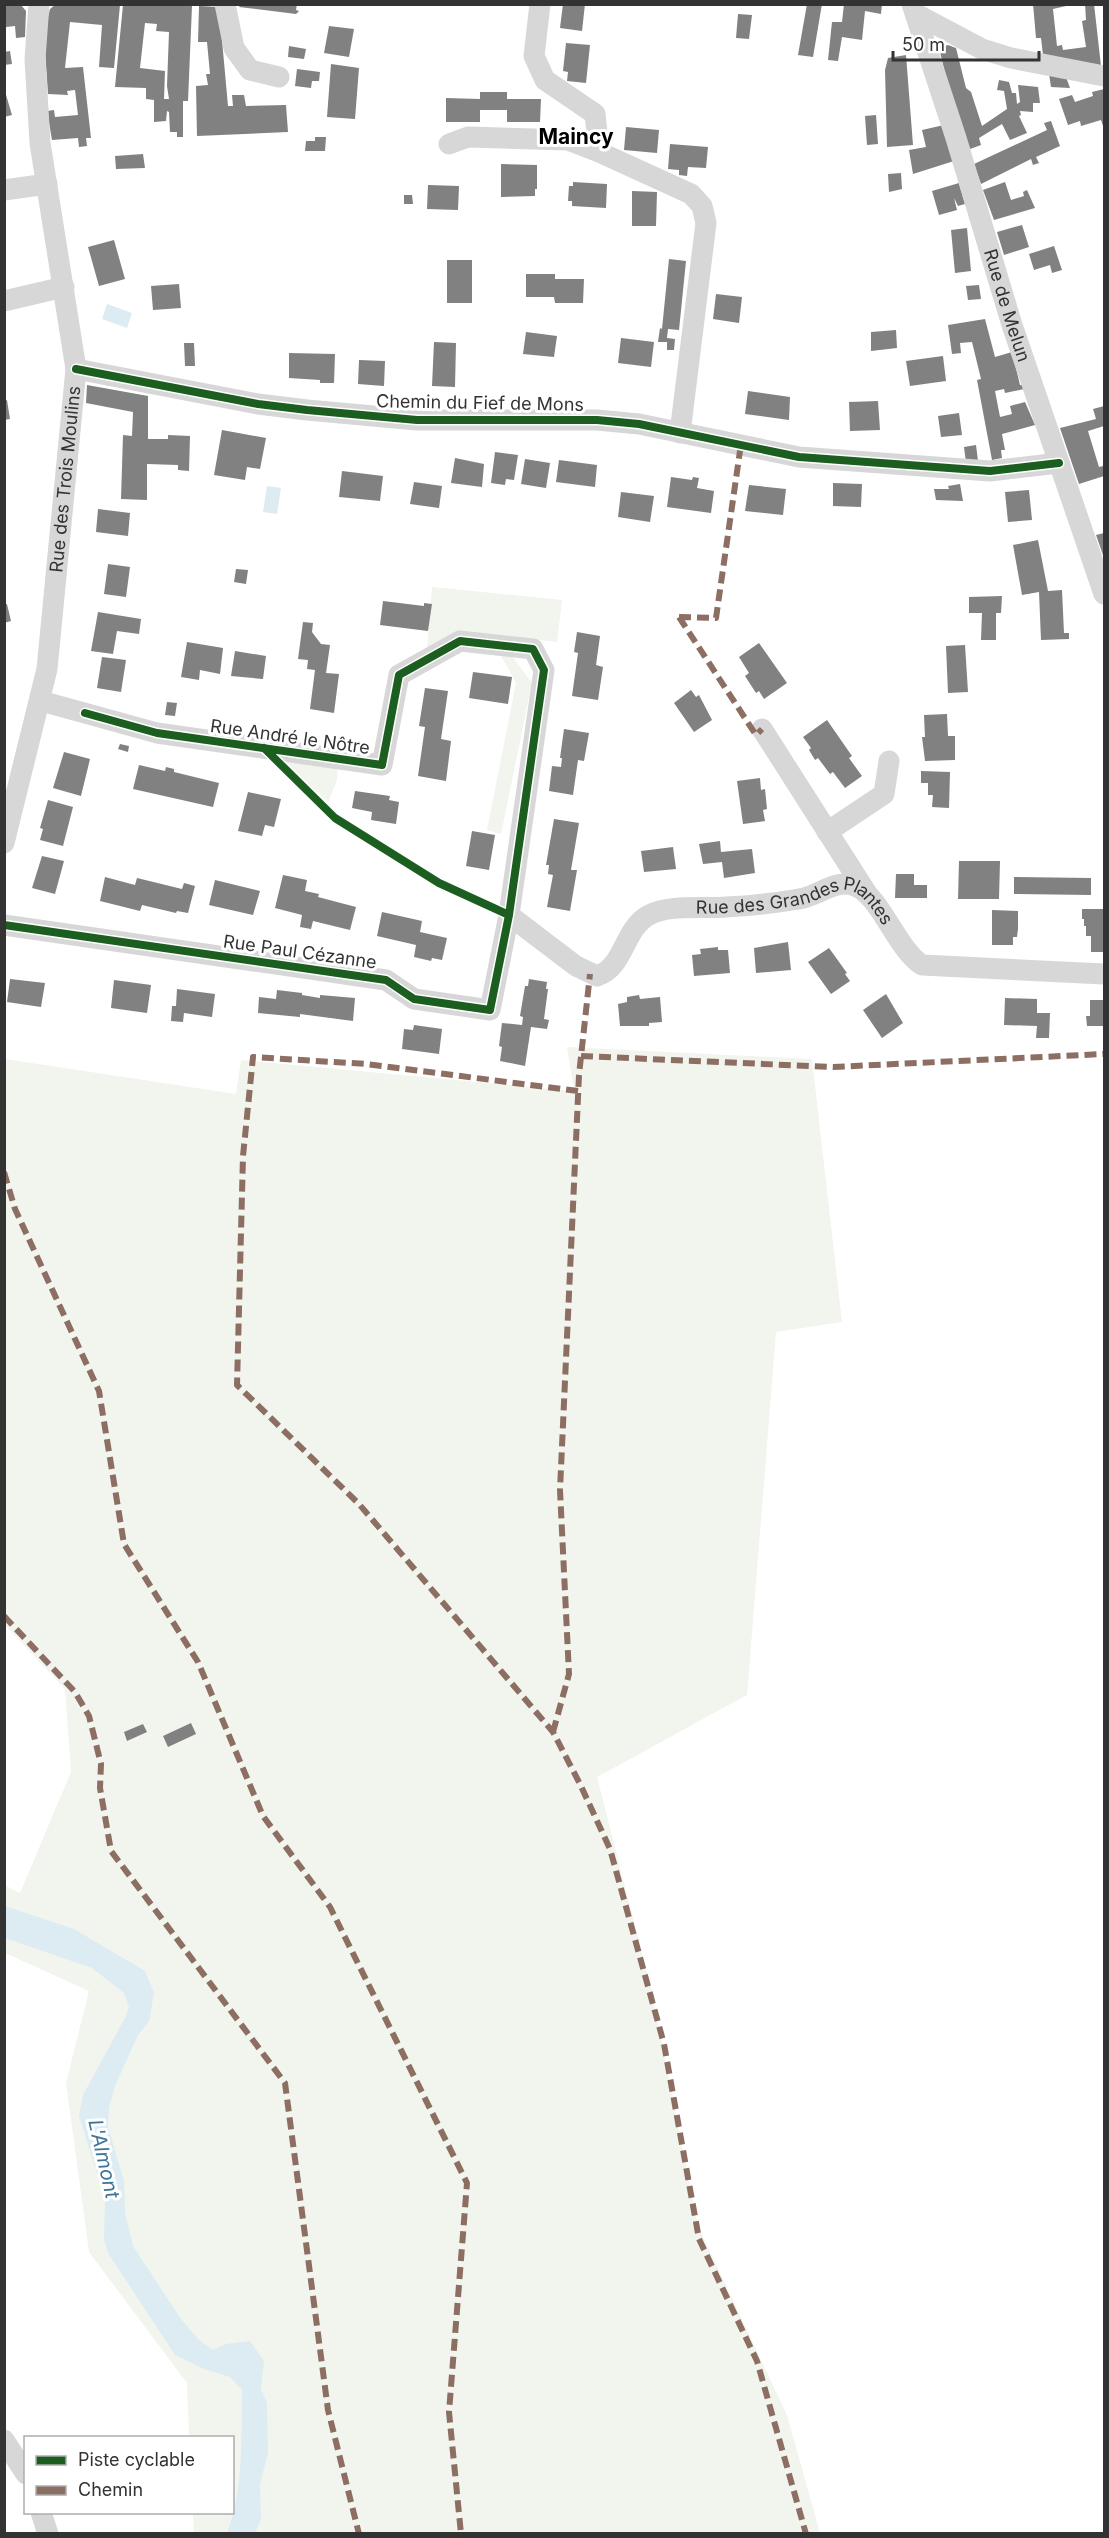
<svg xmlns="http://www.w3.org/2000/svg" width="1109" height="2538" viewBox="0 0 1109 2538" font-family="Inter,sans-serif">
<rect width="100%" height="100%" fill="#fff"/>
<path fill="#f1f5ed" d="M432 587 562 600 557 642 465 631 427 650Z
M499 652H509L532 683 501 834 487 830 516 683Z
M279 758 338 764 337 780 328 802Z
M567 1047 812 1059 842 1322 776 1332 747 1695 597 1777 651 1988 698 2226 787 2415 820 2533H194L193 2513 232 2512V2438L189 2437 187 2383 89 2252 66 2083 89 1991 5 1953 4 1885 20 1893 71 1772 65 1689 5 1625V1059L236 1094 241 1060 574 1091Z"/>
<path fill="#ddebf3" d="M107 304 132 313 127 328 102 319Z
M267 486 281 488 277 514 263 512Z
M5 1906 74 1929 145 1971 154 1993 149 2021 138 2035 115 2086 109 2107 108 2127 124 2181 125 2213 133 2246 181 2319 199 2340 213 2350 226 2344 250 2341 264 2361 261 2389 267 2403 268 2453 260 2484 261 2519 255 2533H227C244 2490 241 2436 242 2390L230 2377 204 2369 175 2355 108 2253 104 2240 105 2199 79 2116 83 2095 125 2018 129 2007 124 1993 92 1968 5 1938Z"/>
<path fill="#818181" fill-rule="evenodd" d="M56 4 120 5 114 68 99 67 102 25 70 22 65 68 83 67 91 138H86L87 146 79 147 78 138 52 140 47 111 54 110 55 117 78 115 75 90 67 91 68 95 48 94 44 34 50 9Z
M297 4 296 10 299 11 296 14 239 7 241 4Z
M563 4H585L582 31 560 28Z
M807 4H822L813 57 798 55Z
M844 4H882L881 14 865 11 862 40 842 37 838 61 828 60 832 22H842Z
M1033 4H1075L1053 9 1057 46 1062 45 1063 50 1086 47 1082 21 1086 20 1085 4H1094L1101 66 1043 55 1041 38H1036Z
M4 5H21L26 11 25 37 16 38 15 26 6 27Z
M123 5 192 6 188 101H183V137H177V132H170L169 112 167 111 166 121 154 122V100L146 99V88L115 87ZM145 23 157 24 156 31 169 32 167 86 169 99H164L165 71 140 68Z
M199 6 219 7 228 106H233L232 95H244L246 106 286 105 288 132 197 136 196 86 208 85 206 74H210L207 42H198Z
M738 14 752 15 749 39 736 38Z
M329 26 354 29 349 57 324 53Z
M566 43 590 45 586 83 567 81 568 72 563 71Z
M948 45 956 48 966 88 971 92 982 126 1007 109 1004 91 997 90 999 80 1009 82 1012 93H1016L1017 104 1020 102 1018 85 1038 87 1040 103H1033V112L1020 111 1021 115 1019 116 1027 133 1010 140 1002 124 979 138 981 145 970 149 950 93 939 48Z
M289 46 306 49 304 59 288 57Z
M10 51 12 64 4 65V52Z
M906 55 913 145 887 147 885 70 888 58Z
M331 64 359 68 355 119 327 117Z
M297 69 320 72 319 81H312L311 88 295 86Z
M1049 74 1066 77 1070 88 1051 87Z
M4 88 12 115 4 117Z
M1104 89V129L1101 120 1081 126 1080 121 1068 125 1059 99 1072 95 1075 102 1093 96 1092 92Z
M480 92H507V99H541L540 122H507V110H480V122H446V98L480 99Z
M876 115 878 144 867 145 865 116Z
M1051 121 1060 146 1036 157 1039 163 1033 165 1031 159 981 184 974 164 1047 130 1044 123Z
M944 125 954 161 913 174 909 150 926 147 922 130Z
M626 127 659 130 657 153 624 150Z
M315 137H326L325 151H305L306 141H315Z
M670 144 708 147 706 168 688 167 687 176 679 175V170L668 169Z
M143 154 145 168 116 169 115 156Z
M501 164 537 165V189H535V196L501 197Z
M901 173 902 189 889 192 888 174Z
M573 182 607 184 606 208 572 206V201H568L569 186H573Z
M1005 182 1011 200 1024 196 1023 192 1027 190 1035 208 994 220 983 190Z
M959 183 965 204 958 206 954 198 957 210 939 215 932 191Z
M428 185 459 186 458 210 427 209Z
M632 191 657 192 656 226H632Z
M404 195H412L413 204H404Z
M1022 225 1029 247 1004 255 997 232Z
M967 228 971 271 955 273 951 230Z
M114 240 125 279 99 286 88 247Z
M1054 246 1062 270 1052 273 1050 265 1034 270 1029 254Z
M669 259 686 261 679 330 668 329 667 338 675 339 674 350H667V342H658L660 328 662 329Z
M447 260H472V303H447Z
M526 274H555V279H584L583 303H555L554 297H526Z
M179 284 181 308 153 310 151 286Z
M979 285 981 299 968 300 966 286Z
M716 294 742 297 739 323 713 319Z
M985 319 995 357 1012 352 1020 385H1023L1024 389 1005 393 1004 389 995 391 1000 417 1012 414 1010 406 1025 402 1035 425 1002 434 1005 450H1001L1002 458 992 460 977 380 981 379 972 342 960 343 961 353 952 354 948 325Z
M896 330 897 348 871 351V332Z
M526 332 557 336 554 357 523 354Z
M621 338 654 342 651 367 618 363Z
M434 342 456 343 455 387 432 386Z
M184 343H194L195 366H185Z
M289 353 335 354 334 383H320V380L289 378Z
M943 356 946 381 910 386 906 361Z
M359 360 385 361 384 386 358 384Z
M87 385 148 396V439H168V435L190 436 189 471 178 470V465L147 464V500L121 499 123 435 132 436 133 412 86 403Z
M748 391 790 397 789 420 745 414Z
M7 400 10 419 4 420V401Z
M878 401 880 430 850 431 849 402Z
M1104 406V426L1088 431 1099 467 1103 466 1104 476 1079 484 1060 428 1096 419 1093 409Z
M959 413 962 435 941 437 938 416Z
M222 430 266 438 260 469 247 467 245 480 214 475Z
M976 445 978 461 966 463 964 447Z
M495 452 518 455 514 480 506 479 505 485 491 483Z
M455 458 484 464 482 487 451 483Z
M525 459 550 463 546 488 521 484Z
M559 460 597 465 595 487 556 482Z
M342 471 383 476 380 501 339 497Z
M671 477 692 480 693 477 699 478 697 488 714 491 711 513 667 507Z
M414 482 442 486 439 508 410 504Z
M833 483 862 484 861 507 833 506Z
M960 484 963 501 936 500 934 489H949L948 486Z
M749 485 786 489 783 515 745 511Z
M1029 490 1032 520 1008 522 1005 492Z
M621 492 654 496 650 522 618 517Z
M98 509 130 513 128 536 96 532Z
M1104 533V558L1096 535Z
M1038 540 1048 591 1062 590 1064 633H1069V639L1041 640 1039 592 1022 595 1013 545Z
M108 564 130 567 126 597 104 594Z
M236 569 248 570 246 584 234 582Z
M1002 596 1001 613H996V640H981L982 613H969V597Z
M383 601 424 606V603L432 604 428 631 380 625Z
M7 604 11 621 4 623V605Z
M98 612 141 619 139 634 117 631 113 654 91 651Z
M303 622 313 623 312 632 321 644 330 645 326 673 339 674 334 713 310 709 315 670 307 669 308 660 298 659Z
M577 632 600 636 596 665 603 667 598 700 572 696 578 653 574 652Z
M187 642 223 648 220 674 200 670 199 680 181 677Z
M759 643 787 683 764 699 759 691 756 693 745 676 749 673 739 657Z
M965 645 968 692 948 693 946 646Z
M235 651 266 656 263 679 231 676Z
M102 657 126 660 121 692 97 688Z
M473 672 512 677 508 704 469 698Z
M425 688 448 691 441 739 451 741 446 781 418 776 425 727 419 726Z
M691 690 696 697 699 695 712 720 694 732 674 703Z
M167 702 177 703 175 716 165 715Z
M947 714 948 736H955V760L925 761 922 737H925L924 715Z
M827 720 852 756 849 758 862 776 845 788 833 772 830 774 818 758 815 760 809 750 811 748 803 737Z
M564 729 589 733 584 761 578 760 573 795 549 791 552 766 561 767 562 758H560Z
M120 744 129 746 128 752 118 749Z
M64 752 90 759 81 796 53 788Z
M139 765 165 771 166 767 174 769V772L219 783 213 807 133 789Z
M921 771 950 772 949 808 932 807 933 795H928V783H921Z
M760 778 761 790 765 789 767 809 763 810 765 821 743 824 737 781Z
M355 791 390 796 389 800 399 802 396 824 371 820 372 812 352 808Z
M248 792 281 799 274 827 265 825 262 836 238 831Z
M48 800 73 807 63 846 40 840 43 829 40 828Z
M554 819 579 823 571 870H577L570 911 547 907 553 875 548 874 549 865H546Z
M472 831 495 835 489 870 466 866Z
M720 841 721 852 752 849 755 873 724 878 722 862 703 864 699 844Z
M673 847 676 869 644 872 641 851Z
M42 856 64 861 55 894 32 888Z
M959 861H1000L999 899H958Z
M896 874H914V885H927V898H895Z
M283 875 307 880 305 891 319 894 318 897 356 907 350 930 313 921 311 929 300 927 302 915 275 908Z
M105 877 135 885 137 878 182 889 184 883 195 886 188 913 177 911 176 913 142 905 140 911 100 901Z
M1014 877 1091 878V895L1014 894Z
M215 880 260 891 253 915 209 905Z
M1082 909H1104V952H1091V936H1086V926H1084V919H1082Z
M992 910 1018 911V929L1017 937H1013V945H992Z
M382 912 422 921 420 932 447 938 442 960 432 958 431 961 414 957 416 945 377 936Z
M788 942 791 970 756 973 754 948Z
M718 947V950H728L730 973 694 976 692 955 701 954 700 949Z
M829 948 847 973 845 974 850 981 831 994 808 962Z
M10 979 45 983 41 1007 7 1002Z
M529 979 547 982 546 989H548L544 1019 549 1020 547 1029 531 1027 525 1066 500 1061 502 1047 499 1046 502 1023 522 1025 523 1017 520 1016 525 986H528Z
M114 980 151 985 147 1013 111 1008Z
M177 989 215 994 212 1017 184 1013 183 1022 171 1021 172 1006H176Z
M277 990 302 993V995L320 998V995L355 998 353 1021 300 1014V1017L258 1013 259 997 276 999Z
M886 994 903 1023 882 1038 863 1010Z
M639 995 640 999 660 997 662 1022 649 1023V1026H620L618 1004 627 1002V997Z
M1005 998 1037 999V1013H1050L1049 1038H1036L1037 1026 1004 1025Z
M1090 1000H1104V1026H1087L1086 1016H1090Z
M414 1025 442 1029 439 1054 402 1049 404 1029 413 1030Z
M191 1723 196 1734 168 1747 163 1736Z
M143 1724 147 1732 127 1741 124 1732Z"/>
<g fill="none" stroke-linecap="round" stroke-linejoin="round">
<g stroke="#d7d7d7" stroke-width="21">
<path d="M225 4 234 48 250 70 279 77"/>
<path d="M540 4 534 56 545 80 595 114 599 152 691 194 702 206 706 223 680 433"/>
<path id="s1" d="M912 4 956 138 1012 325 1104 594"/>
<path d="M916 14 982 49 1011 58 1104 76"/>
<path d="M449 144 468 137 568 140 599 152"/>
<path d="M4 190 47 184"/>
<path d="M4 301 64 287"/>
<path d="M76 369 258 404 307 410 417 420H597L639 424 799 457 990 471 1059 463"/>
<path d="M762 729 866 892"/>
<path d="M827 832 884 794 889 761"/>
<path id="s2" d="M4 843 47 669 76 369 40 143 35 59 39 4"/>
<path id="s3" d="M509 915 576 966 597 976C625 967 623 929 649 915 670 904 702 909 726 907 750 906 775 903 799 899 817 897 836 878 855 886 880 895 896 948 922 965L1104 974"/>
<path d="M4 925 386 980 414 999 490 1010 509 915 544 670 533 649 460 641 399 675 382 765 157 733 41 701"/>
<path d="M4 2440 26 2474"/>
<path d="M41 2512 48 2534"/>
</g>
<path stroke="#8d6e63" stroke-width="6" stroke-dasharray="12 6" stroke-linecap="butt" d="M679 617 716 618 741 444
M679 617 756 735 762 729
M581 1056 833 1067 1104 1054
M578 1091 366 1064 253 1057 243 1156 237 1385 359 1504 553 1732 580 1784 610 1849 664 2044 699 2239 757 2361 806 2534
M4 1172 15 1209 99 1391 124 1544 198 1662 263 1816 330 1907 467 2183 449 2412 461 2534
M4 1616 75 1692 89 1716 101 1764 100 1788 111 1851 285 2083 328 2410 359 2534
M553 1732 569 1674 560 1490 579 1075 590 974"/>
<defs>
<path id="cycleway" d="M76 369 258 404 307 410 417 420H597L639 424 799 457 990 471 1059 463
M264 748 335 818 439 883 509 915
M4 925 386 980 414 999 490 1010 509 915 544 670 533 649 460 641 399 675 382 765 157 733 85 713"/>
</defs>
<use href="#cycleway" stroke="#fff" stroke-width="11"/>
<use href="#cycleway" stroke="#1b5e20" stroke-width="8"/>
</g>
<g text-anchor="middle" stroke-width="6" stroke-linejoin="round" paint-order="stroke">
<g font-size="18" fill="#333" stroke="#fff">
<text dy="6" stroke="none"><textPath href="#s1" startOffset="316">Rue de Melun</textPath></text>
<text transform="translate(480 403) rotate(1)" y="6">Chemin du Fief de Mons</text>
<text dy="6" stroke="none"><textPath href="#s2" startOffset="370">Rue des Trois Moulins</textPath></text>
<text transform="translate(290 737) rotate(8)" y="6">Rue André le Nôtre</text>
<text dy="6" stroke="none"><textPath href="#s3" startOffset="344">Rue des Grandes Plantes</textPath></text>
<text transform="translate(300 952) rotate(8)" y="6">Rue Paul Cézanne</text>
</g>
<g font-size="20" font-style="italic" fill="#3f7597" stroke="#fff">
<text transform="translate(104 2159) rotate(77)" y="7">L'Almont</text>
</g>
<g font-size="21" font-weight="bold" fill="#000" stroke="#fff">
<text x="576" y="144">Maincy</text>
</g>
</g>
<rect width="1109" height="2538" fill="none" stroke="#333333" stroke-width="12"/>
<rect x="24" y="2436" width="210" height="78" fill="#ffffff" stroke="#adadad" stroke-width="1.5"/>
<rect x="36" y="2456" width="30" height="9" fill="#1b5e20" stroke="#adadad" stroke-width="1.5"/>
<text x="78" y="2466" font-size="18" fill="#333333">Piste cyclable</text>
<rect x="36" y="2486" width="30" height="9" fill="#8d6e63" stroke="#adadad" stroke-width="1.5"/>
<text x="78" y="2496" font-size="18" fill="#333333">Chemin</text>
<path d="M893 51v9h146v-9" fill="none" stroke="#333333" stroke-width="3"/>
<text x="902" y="51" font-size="18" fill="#333333" stroke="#ffffff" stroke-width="4.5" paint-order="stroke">50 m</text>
</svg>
